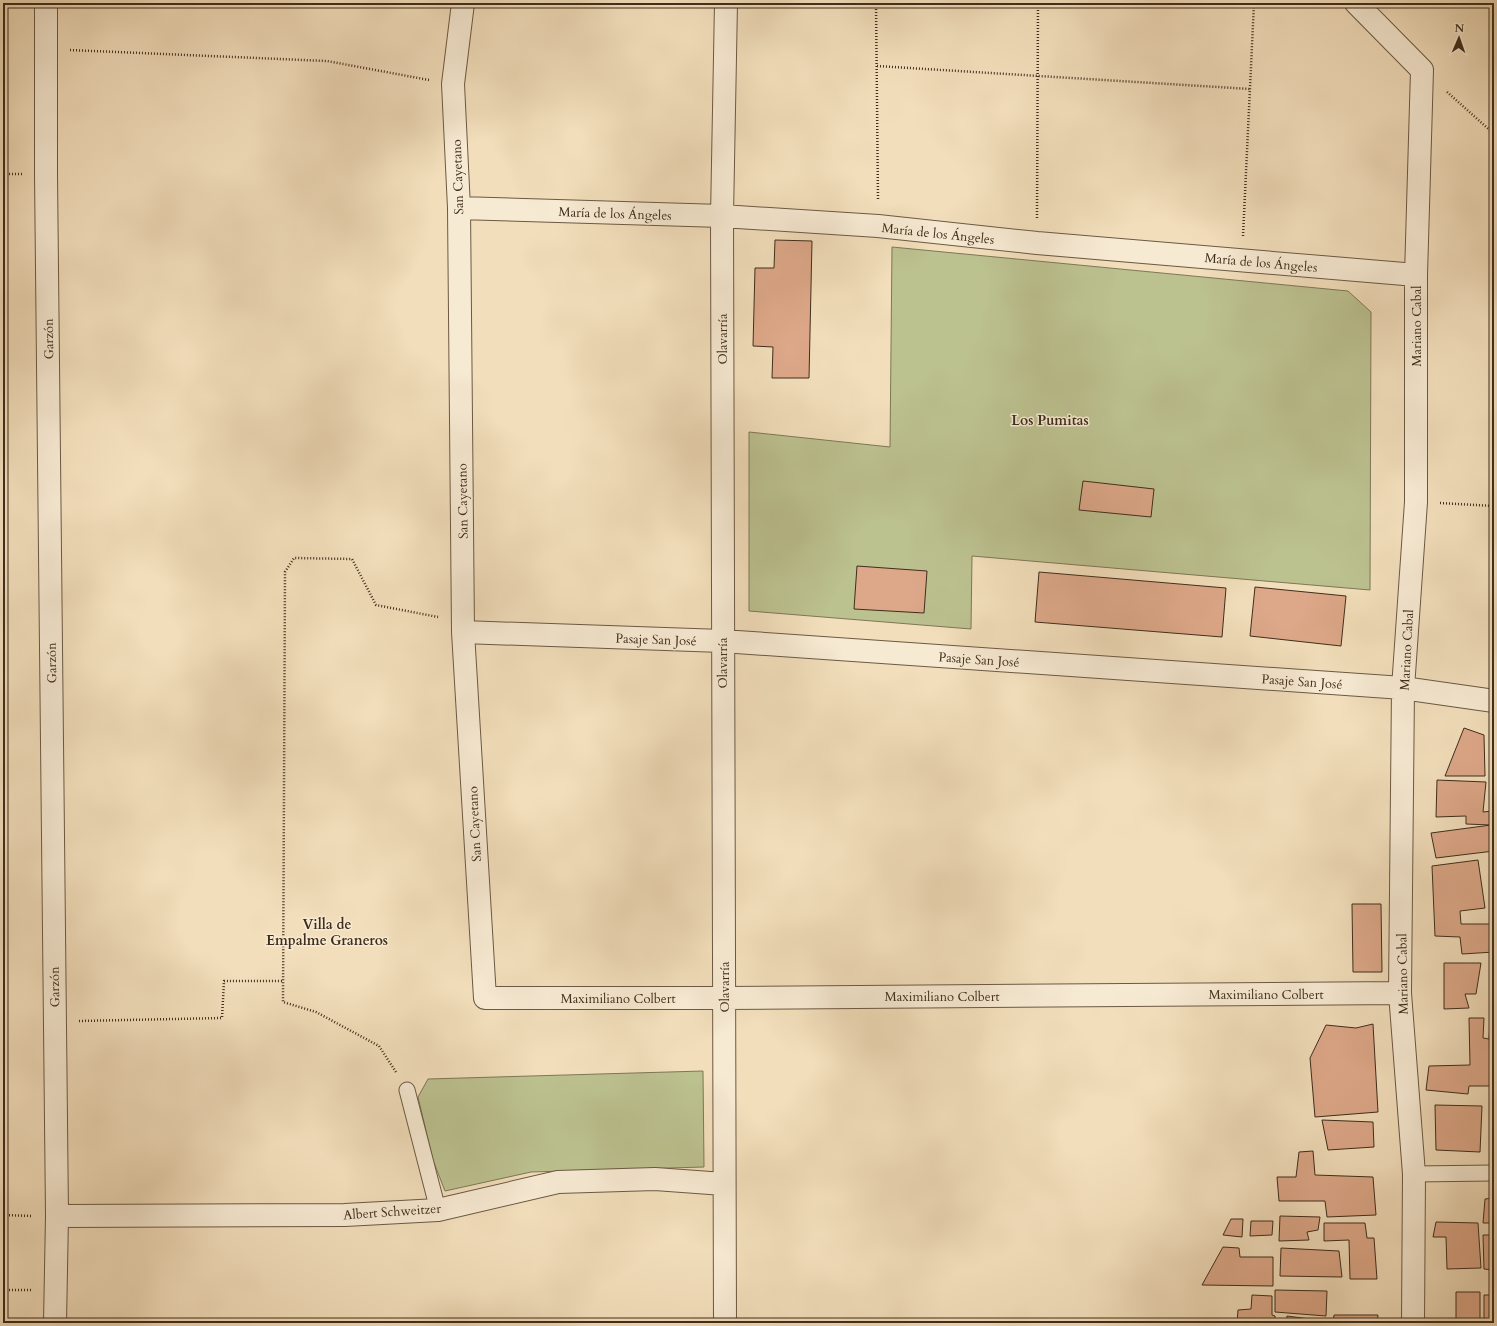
<svg xmlns="http://www.w3.org/2000/svg" width="1497" height="1326" viewBox="0 0 1497 1326" font-family="Cardo,serif">
<rect width="100%" height="100%" fill="#f2debb"/>
<filter id="stains"><feTurbulence type="fractalNoise" baseFrequency=".005" numOctaves="4"/><feColorMatrix values="0 0 0 0 .2 0 0 0 0 .09 0 0 0 0 .02 0 0 0 .5 -.17"/></filter>
<radialGradient id="worn" r=".72"><stop offset=".6" stop-color="#630" stop-opacity="0"/><stop offset="1" stop-color="#630" stop-opacity=".3"/></radialGradient>
<path fill="#bcc190" stroke="#7e7756" d="M892 247 1348 291 1371 312 1370 590 972 556 971 629 749 611V432L890 447Z
M703 1071 704 1167 531 1172 445 1191 433 1160 418 1097 428 1079Z"/>
<path fill="#dda889" stroke="#3f2d1b" d="M775 240 812 241 809 378H772L773 347 753 346 755 268H774Z
M1083 481 1154 489 1151 517 1079 510Z
M857 566 927 571 924 613 854 609Z
M1039 572 1226 588 1222 637 1035 622Z
M1255 587 1346 596 1341 646 1250 636Z
M1464 728 1484 735 1485 776H1445Z
M1437 780 1486 782 1483 812 1493 811 1491 825 1466 824V816L1436 817Z
M1491 825 1494 836V851L1436 858 1431 833Z
M1478 860 1485 908 1460 911 1461 924H1494V952L1462 954 1460 937 1435 936 1432 866Z
M1352 904H1381L1382 972H1353Z
M1444 963H1481L1476 994H1465L1469 1008 1444 1009Z
M1469 1018H1484L1483 1038 1489 1039 1490 1020H1494V1086H1469L1468 1094 1426 1090 1429 1066 1470 1065Z
M1373 1024 1378 1112 1315 1117 1310 1058 1326 1025 1356 1028Z
M1435 1105 1482 1106 1480 1152 1436 1150Z
M1322 1120 1373 1122 1374 1147 1328 1150Z
M1313 1151 1315 1175 1373 1177 1376 1215 1327 1217 1325 1201H1279L1277 1177H1296L1299 1152Z
M1494 1198V1223H1483L1485 1199Z
M1280 1216 1320 1217 1318 1230 1307 1232 1309 1240 1279 1241Z
M1231 1219H1243L1242 1237 1223 1235Z
M1251 1221H1273L1272 1235 1250 1236Z
M1436 1222 1478 1223 1481 1268 1447 1269 1446 1237H1433Z
M1324 1223H1365L1367 1238H1374L1377 1279H1350L1349 1240 1324 1241Z
M1483 1235H1494V1270L1484 1269Z
M1223 1247 1239 1248 1240 1257H1273V1286L1202 1285Z
M1281 1248 1339 1251 1342 1277 1280 1276Z
M1275 1290 1327 1291 1326 1316 1275 1312Z
M1456 1292H1480V1323H1465V1320L1456 1321Z
M1252 1295 1272 1296V1315L1275 1316V1323H1237L1238 1310 1251 1309Z
M1484 1295H1494V1323H1484Z
M1334 1315H1378L1377 1323H1333Z
M1287 1316 1325 1321V1323H1286Z"/>
<g fill="none" stroke-linecap="round" stroke-linejoin="round">
<defs>
<path id="service" d="M407 1090 438 1210
M1414 1174 1494 1173"/>
<path id="minor" d="M46 3V174L57 1216 55 1323
M463 3 453 84 459 208 463 632 485 998H724L1400 993
M1356 3 1422 70 1416 275V502L1403 688 1400 993 1414 1174 1413 1323
M459 208 722 216 878 226 1037 243 1416 275
M463 632 722 641 1403 688 1494 701
M57 1216 345 1215 438 1210 558 1182 655 1179 724 1184
M725 1323 722 216 726 3"/>
</defs>
<use href="#service" stroke="#6c5943" stroke-width="17"/>
<use href="#minor" stroke="#6c5943" stroke-width="24"/>
<path stroke="#3f2d1b" stroke-width="2.5" stroke-dasharray="1 2" stroke-linecap="butt" d="M876 3 878 200
M70 50 327 61 429 80
M877 66 1250 89
M1447 92 1494 134
M3 174H22
M1037 218 1038 3
M1243 236 1254 3
M1440 503 1494 506
M79 1021 222 1018 224 981H283
M396 1072 379 1046 316 1012 283 1002 285 572 294 558 352 559 376 605 438 617
M3 1215 32 1216
M3 1290H31"/>
<use href="#service" stroke="#f7ead3" stroke-width="15"/>
<use href="#minor" stroke="#f7ead3" stroke-width="22"/>
</g>
<g text-anchor="middle" stroke-width="3" stroke-linejoin="round" paint-order="stroke">
<g font-size="13" fill="#3f2d1b" stroke="#f7ead3">
<text transform="translate(457 177) rotate(-92)" y="5">San Cayetano</text>
<text transform="translate(615 213) rotate(2)" y="5">María de los Ángeles</text>
<text transform="translate(938 233) rotate(6)" y="5">María de los Ángeles</text>
<text transform="translate(1261 262) rotate(5)" y="5">María de los Ángeles</text>
<text transform="translate(1416 326) rotate(-90)" y="5">Mariano Cabal</text>
<text transform="translate(48 339) rotate(-91)" y="5">Garzón</text>
<text transform="translate(722 339) rotate(-90)" y="5">Olavarría</text>
<text transform="translate(462 501) rotate(-91)" y="5">San Cayetano</text>
<text transform="translate(656 639) rotate(2)" y="5">Pasaje San José</text>
<text transform="translate(1406 650) rotate(-87)" y="5">Mariano Cabal</text>
<text transform="translate(979 659) rotate(4)" y="5">Pasaje San José</text>
<text transform="translate(51 663) rotate(-91)" y="5">Garzón</text>
<text transform="translate(722 663) rotate(-90)" y="5">Olavarría</text>
<text transform="translate(1302 681) rotate(4)" y="5">Pasaje San José</text>
<text transform="translate(474 824) rotate(-93)" y="5">San Cayetano</text>
<text transform="translate(1402 974) rotate(-91)" y="5">Mariano Cabal</text>
<text transform="translate(54 987) rotate(-91)" y="5">Garzón</text>
<text transform="translate(724 987) rotate(-90)" y="5">Olavarría</text>
<text x="1266" y="999">Maximiliano Colbert</text>
<text x="942" y="1001">Maximiliano Colbert</text>
<text x="618" y="1003">Maximiliano Colbert</text>
<text transform="translate(392 1211) rotate(-4)" y="5">Albert Schweitzer</text>
</g>
<g font-size="14" font-weight="bold" fill="#3f2d1b" stroke="#f7ead3">
<text x="1050" y="425">Los Pumitas</text>
<text x="327" y="929">Villa de<tspan x="327" dy="16">Empalme Graneros</tspan></text>
</g>
</g>
<rect width="1497" height="1326" fill="none" stroke="#f2debb" stroke-width="16"/>
<rect x="4" y="4" width="1489" height="1318" fill="none" stroke="#3f2d1b" stroke-width="2"/>
<rect x="8" y="8" width="1481" height="1310" fill="none" stroke="#3f2d1b"/>
<g transform="translate(1459 38) rotate(2)" stroke="#f7ead3" stroke-width="3" paint-order="stroke">
<path d="M0-3L7 15L0 10L-7 15Z" fill="#3f2d1b"/>
<text y="-6" font-size="11" font-weight="bold" text-anchor="middle" fill="#3f2d1b">N</text>
</g>
<rect width="100%" height="100%" filter="url(#stains)"/>
<rect width="100%" height="100%" fill="url(#worn)"/>
</svg>
